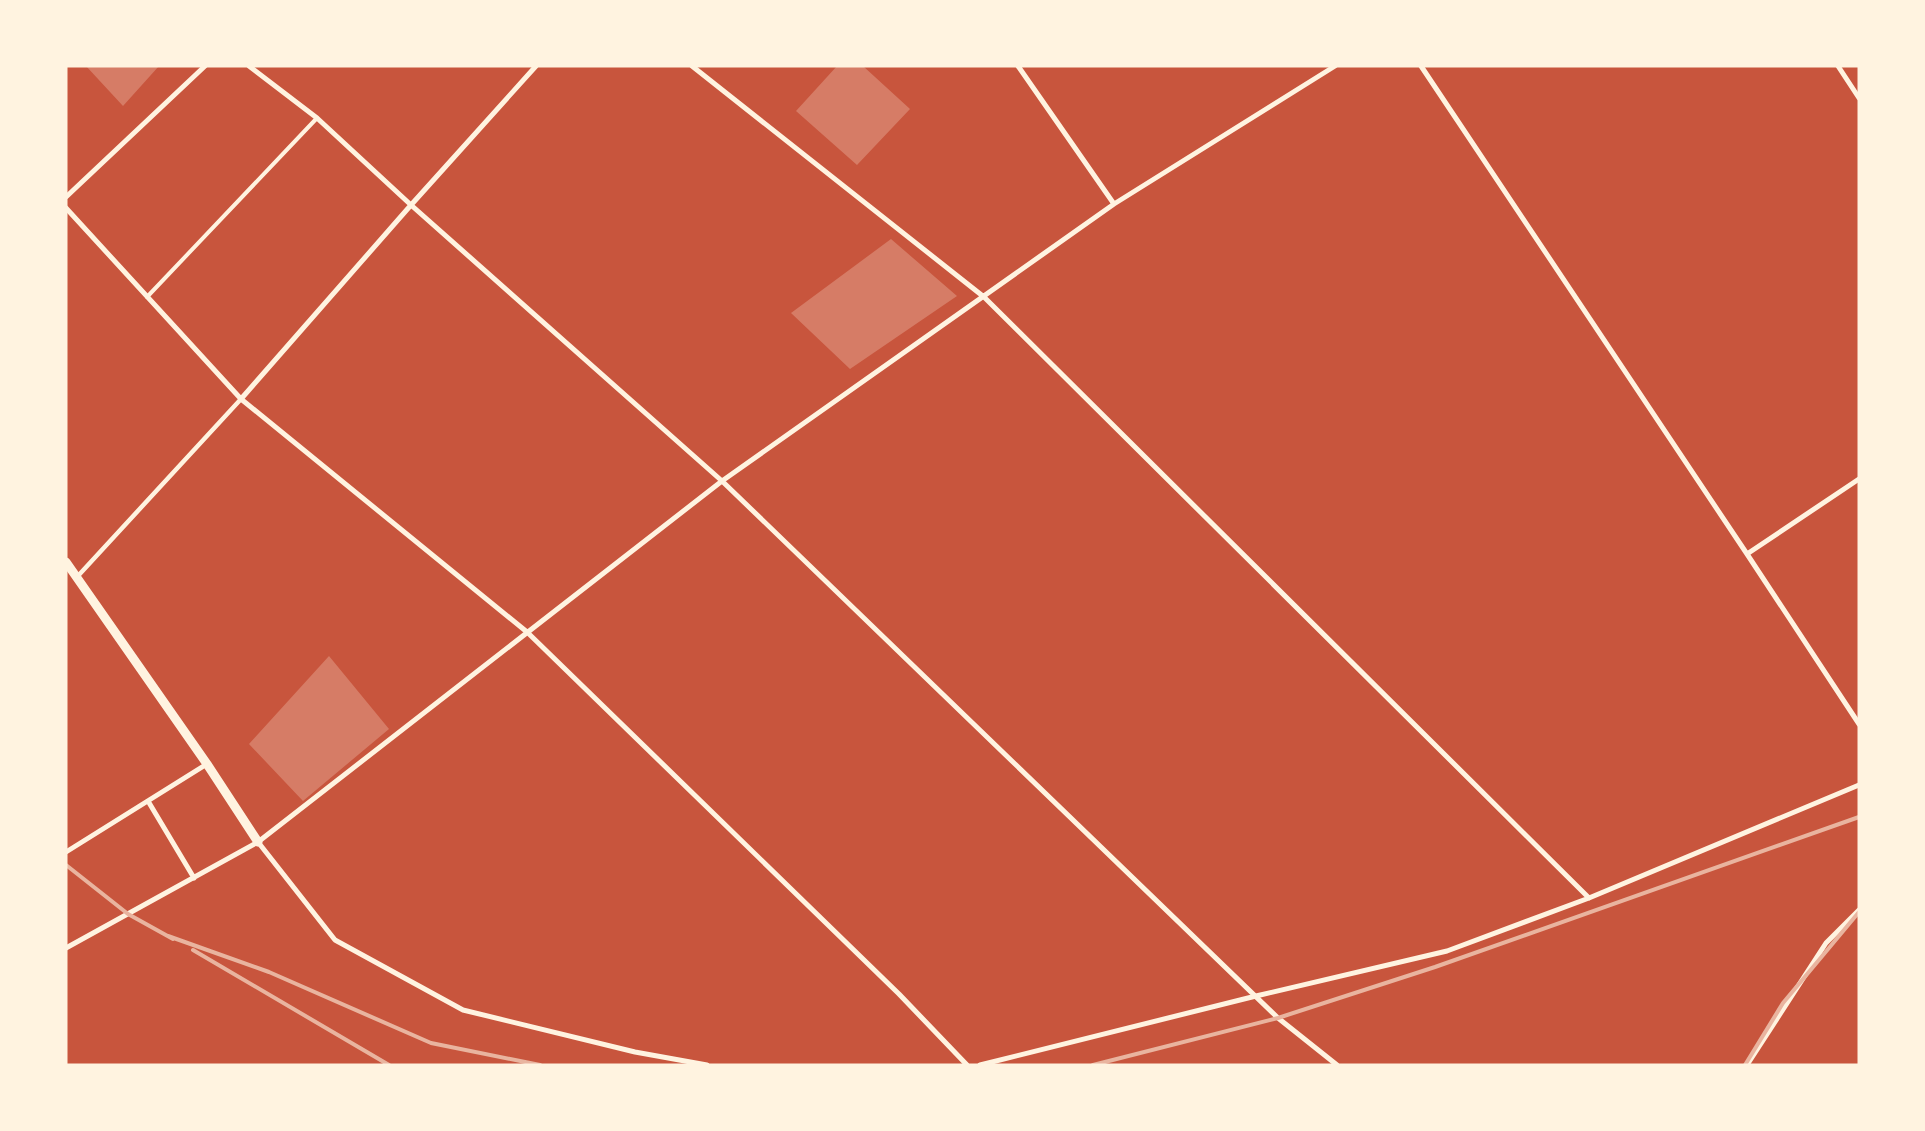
<svg xmlns="http://www.w3.org/2000/svg" width="1925" height="1131" viewBox="0 0 1925 1131" font-family="'PT Serif',serif">
<rect width="100%" height="100%" fill="#c8553d"/>
<path fill="#d67c66" d="M86 66H159L123 106Z
M837 66H863L910 109 857 165 796 111Z
M891 239 957 296 850 369 791 313Z
M329 656 389 729 303 801 249 744Z"/>
<g fill="none" stroke-linecap="round" stroke-linejoin="round">
<path stroke="#fff3e0" stroke-width="4" d="M147 297 317 118"/>
<path stroke="#fff3e0" stroke-width="4.5" d="M77 577 241 399"/>
<path stroke="#fff3e0" stroke-width="5" d="M249 66 317 118 411 205 722 481 1278 1018 1337 1065
M692 66 984 297 1589 898
M1018 66 1114 204
M1421 66 1747 554 1859 724
M1838 66 1859 98
M66 197 205 66
M66 208 241 399 527 632 899 994 967 1065
M241 399 411 205 536 66
M1747 554 1859 479
M148 801 194 878
M258 842 335 940 463 1010 635 1052 707 1065
M66 852 207 764
M66 948 258 842 722 481 1114 204 1335 66
M980 1065 1256 996 1447 951 1589 898 1859 785
M1747 1065 1826 943 1859 910"/>
<path stroke="#fff3e0" stroke-width="9" d="M66 562 207 764 258 842"/>
<path stroke="#e9b49f" stroke-width="4" d="M66 865 128 914 173 939
M168 936 269 972 431 1043 540 1065
M193 950 389 1065
M1093 1065 1278 1018 1435 967 1859 817
M1745 1065 1783 1003 1859 912"/>
</g>
<rect width="1925" height="1131" fill="none" stroke="#fff3e0" stroke-width="135"/>
</svg>
